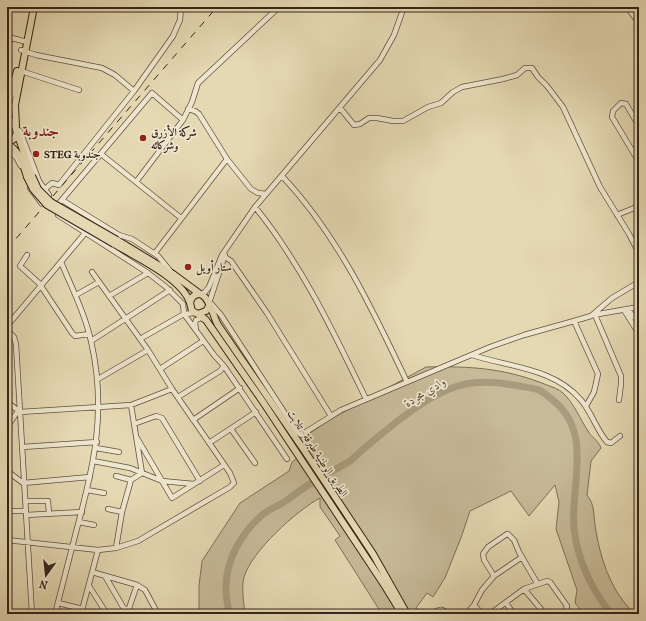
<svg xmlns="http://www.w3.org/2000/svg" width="646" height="621" viewBox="0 0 646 621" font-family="'IM FELL French Canon',Amiri,serif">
<rect width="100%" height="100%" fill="#e5d9b3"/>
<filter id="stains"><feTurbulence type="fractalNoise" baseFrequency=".005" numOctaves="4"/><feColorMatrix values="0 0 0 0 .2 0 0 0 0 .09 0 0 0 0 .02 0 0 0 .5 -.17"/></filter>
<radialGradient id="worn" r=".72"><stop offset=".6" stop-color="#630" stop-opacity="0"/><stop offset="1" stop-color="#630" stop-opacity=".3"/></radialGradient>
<path fill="#c7ba99" stroke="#7e7058" d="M426 367C470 366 505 368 547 385 552 387 559 389 563 393 574 403 580 419 588 431 592 438 598 440 601 448L591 461 587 495C596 506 593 518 596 531 601 561 612 593 635 614H584L575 603 577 590 556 529 559 502 555 485 529 516 511 491 470 511 462 535 445 578 433 597 427 593 416 608 420 614H382L335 540 340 536 320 507V498C296 511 252 551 244 577 241 588 244 603 245 614H199V586L202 561 240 503 289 471 292 462 310 448 304 437 331 419Z"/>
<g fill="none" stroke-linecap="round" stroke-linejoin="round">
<path stroke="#a99c7e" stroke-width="7" d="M229 614C228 606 226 598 226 590 225 562 240 535 261 516 268 509 279 506 287 500 296 494 305 486 315 481 326 474 339 468 350 461 356 456 362 450 368 445 394 424 423 398 455 387 475 380 499 382 519 386 525 387 533 388 539 390 545 393 550 398 555 402 593 434 570 486 574 528 577 559 592 590 611 614"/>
<defs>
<path id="minor" d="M627 7 639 23
M7 34 12 38 27 42
M7 45 12 38
M21 50 36 55 102 68 115 75 134 91
M21 71 79 90
M340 108 354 125 360 124 369 118H377L393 121H403L428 107 441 103 453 92 462 87 503 79 517 75 525 68H532L538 77 547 86 563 107 600 187 629 234 639 253
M188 109 195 111 199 114 227 159 251 189 258 193 266 194
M639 126 626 104 621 103 613 111 612 117 639 162
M17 129 20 131 39 181 49 195 42 204 30 188
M7 149 16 157 21 166
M101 154 181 218
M282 176C337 234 373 310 407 382
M136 182 183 120 192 102 198 83 279 7
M45 189 52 183 59 185 134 91 173 36 180 20 181 7
M62 200 119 235 132 239 158 256 171 272
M255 207C302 265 334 333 366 399
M55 208 152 93 183 120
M58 215 148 273 166 287 183 304 184 314 214 355 224 366 287 459
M617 215 639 206
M155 253 227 159
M27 255 20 266 41 285
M222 255 231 261 267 313 331 416
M41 286 72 333 75 336 89 334
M201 294 205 292 209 287 222 255 255 207 380 60 394 35 404 7
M76 295 99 282
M109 296 148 273
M208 300 221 315 297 432 301 435 341 410 490 347 524 335 574 321 591 316 612 298 639 282
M209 303 225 255
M627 309 639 323
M624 310 639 334
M593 315 639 307
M595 315 621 376V384L619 400
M574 321 598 374 594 392 586 406
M7 326 86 232
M196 329 195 324 196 320 201 318 205 320
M7 330 14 337 16 344 32 614
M140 339 184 314 195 313
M91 341 170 290
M472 355C509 367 554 368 581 400 592 413 596 429 607 442L611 443 620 436
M160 369 203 341
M98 379 148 350
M178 397 220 371 224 366
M7 402 20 412 131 405 172 389
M131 405 142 473
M193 420 240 388
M134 424 156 416 162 418 200 481
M7 427 18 411
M231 429 255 463
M137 438 172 498 224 465
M209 443 256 412
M22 447 97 442
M96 448 119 452
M93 461 130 468 162 481 194 484
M7 471 23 483 90 477
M116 476 131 480
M87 490 104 493
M25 501H48L49 514
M108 509 122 512
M7 511H26
M26 515 82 512
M79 522 94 525
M7 540 98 550 116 548 138 541 230 487 234 483 230 473 172 389 148 350 92 272
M116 548 122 512 131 480 142 473
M92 572 137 585 145 590 158 614
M105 576 123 607 132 614
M494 576 484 560 483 554 488 547 507 534H508L514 540 519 552 537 583
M89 586 107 614
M524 589 545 614
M58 603 83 609
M506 603 514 614
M474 605 482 614
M128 611 137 585
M55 614C62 587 69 559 76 532 94 466 107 410 91 341 85 314 72 288 61 262
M81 614 98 550
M432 614C438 609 442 608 448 614
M466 614 474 605 482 590 494 576 522 557
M490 614 524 589 547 581 550 582 567 606 566 610 561 614"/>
<path id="major" d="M7 109 17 71
M7 120 14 123 17 133 14 139 7 143
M16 126 15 105 34 7
M17 133 32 176
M7 144C20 151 23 164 27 177
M117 240 173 274 200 294
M114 244C136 257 183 279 190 303
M209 306 206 311 198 314 192 311 190 303C191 298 193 295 198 294 209 293 213 317 218 325L304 450 373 554 407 614
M198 314 206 320 263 402 383 583 402 614"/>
</defs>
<use href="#minor" stroke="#61523f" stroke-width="6"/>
<use href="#major" stroke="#352518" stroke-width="8"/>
<use href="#minor" stroke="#eee6ce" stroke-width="4.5"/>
<use href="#major" stroke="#e5d9b3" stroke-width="6"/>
<path stroke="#352518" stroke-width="1" stroke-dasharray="7 7" stroke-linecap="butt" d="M7 249 217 7"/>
<defs>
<path id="major-bridge" d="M32 176 38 189 51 202 117 240
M27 177 33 189 47 205 114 244"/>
</defs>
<use href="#major-bridge" stroke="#352518" stroke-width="8" stroke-linecap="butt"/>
<use href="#major-bridge" stroke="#e5d9b3" stroke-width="6"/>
</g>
<g fill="#8f2418" stroke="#eee6ce" stroke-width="1.5">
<circle cx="143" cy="138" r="4"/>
<circle cx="36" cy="154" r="4"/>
<circle cx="188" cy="267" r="4"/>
</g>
<g text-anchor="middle" stroke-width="3.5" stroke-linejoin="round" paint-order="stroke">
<g font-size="11" font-weight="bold" fill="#352518" stroke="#eee6ce" text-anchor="start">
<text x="151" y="136">شركة الأزرق<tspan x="151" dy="13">وشركائه</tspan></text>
<text x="44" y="158">STEG جندوبة</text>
<text x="196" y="271">ستار أويل</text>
</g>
<g font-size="11" fill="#352518" stroke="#eee6ce">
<text transform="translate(318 453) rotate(57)" y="4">الطريق الوطنية طبرقة - تلابت</text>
</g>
<g font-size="12" font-style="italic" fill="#584937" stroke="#eee6ce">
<text transform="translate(425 392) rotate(-31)" y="4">وادي مجردة</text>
</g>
<g font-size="15" font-weight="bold" fill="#7a1f14" stroke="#eee6ce">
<text x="41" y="136">جندوبة</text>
</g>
</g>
<rect width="646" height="621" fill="none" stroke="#e5d9b3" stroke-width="24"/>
<rect x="8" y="8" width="630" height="605" fill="none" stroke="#352518" stroke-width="2"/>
<rect x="12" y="12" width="622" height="597" fill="none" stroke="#352518"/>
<g transform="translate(46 575) rotate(195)" stroke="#eee6ce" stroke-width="3" paint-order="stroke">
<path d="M0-3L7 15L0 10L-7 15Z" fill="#352518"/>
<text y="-6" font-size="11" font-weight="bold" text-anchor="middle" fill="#352518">N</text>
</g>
<rect width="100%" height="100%" filter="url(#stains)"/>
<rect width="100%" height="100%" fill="url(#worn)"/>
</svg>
